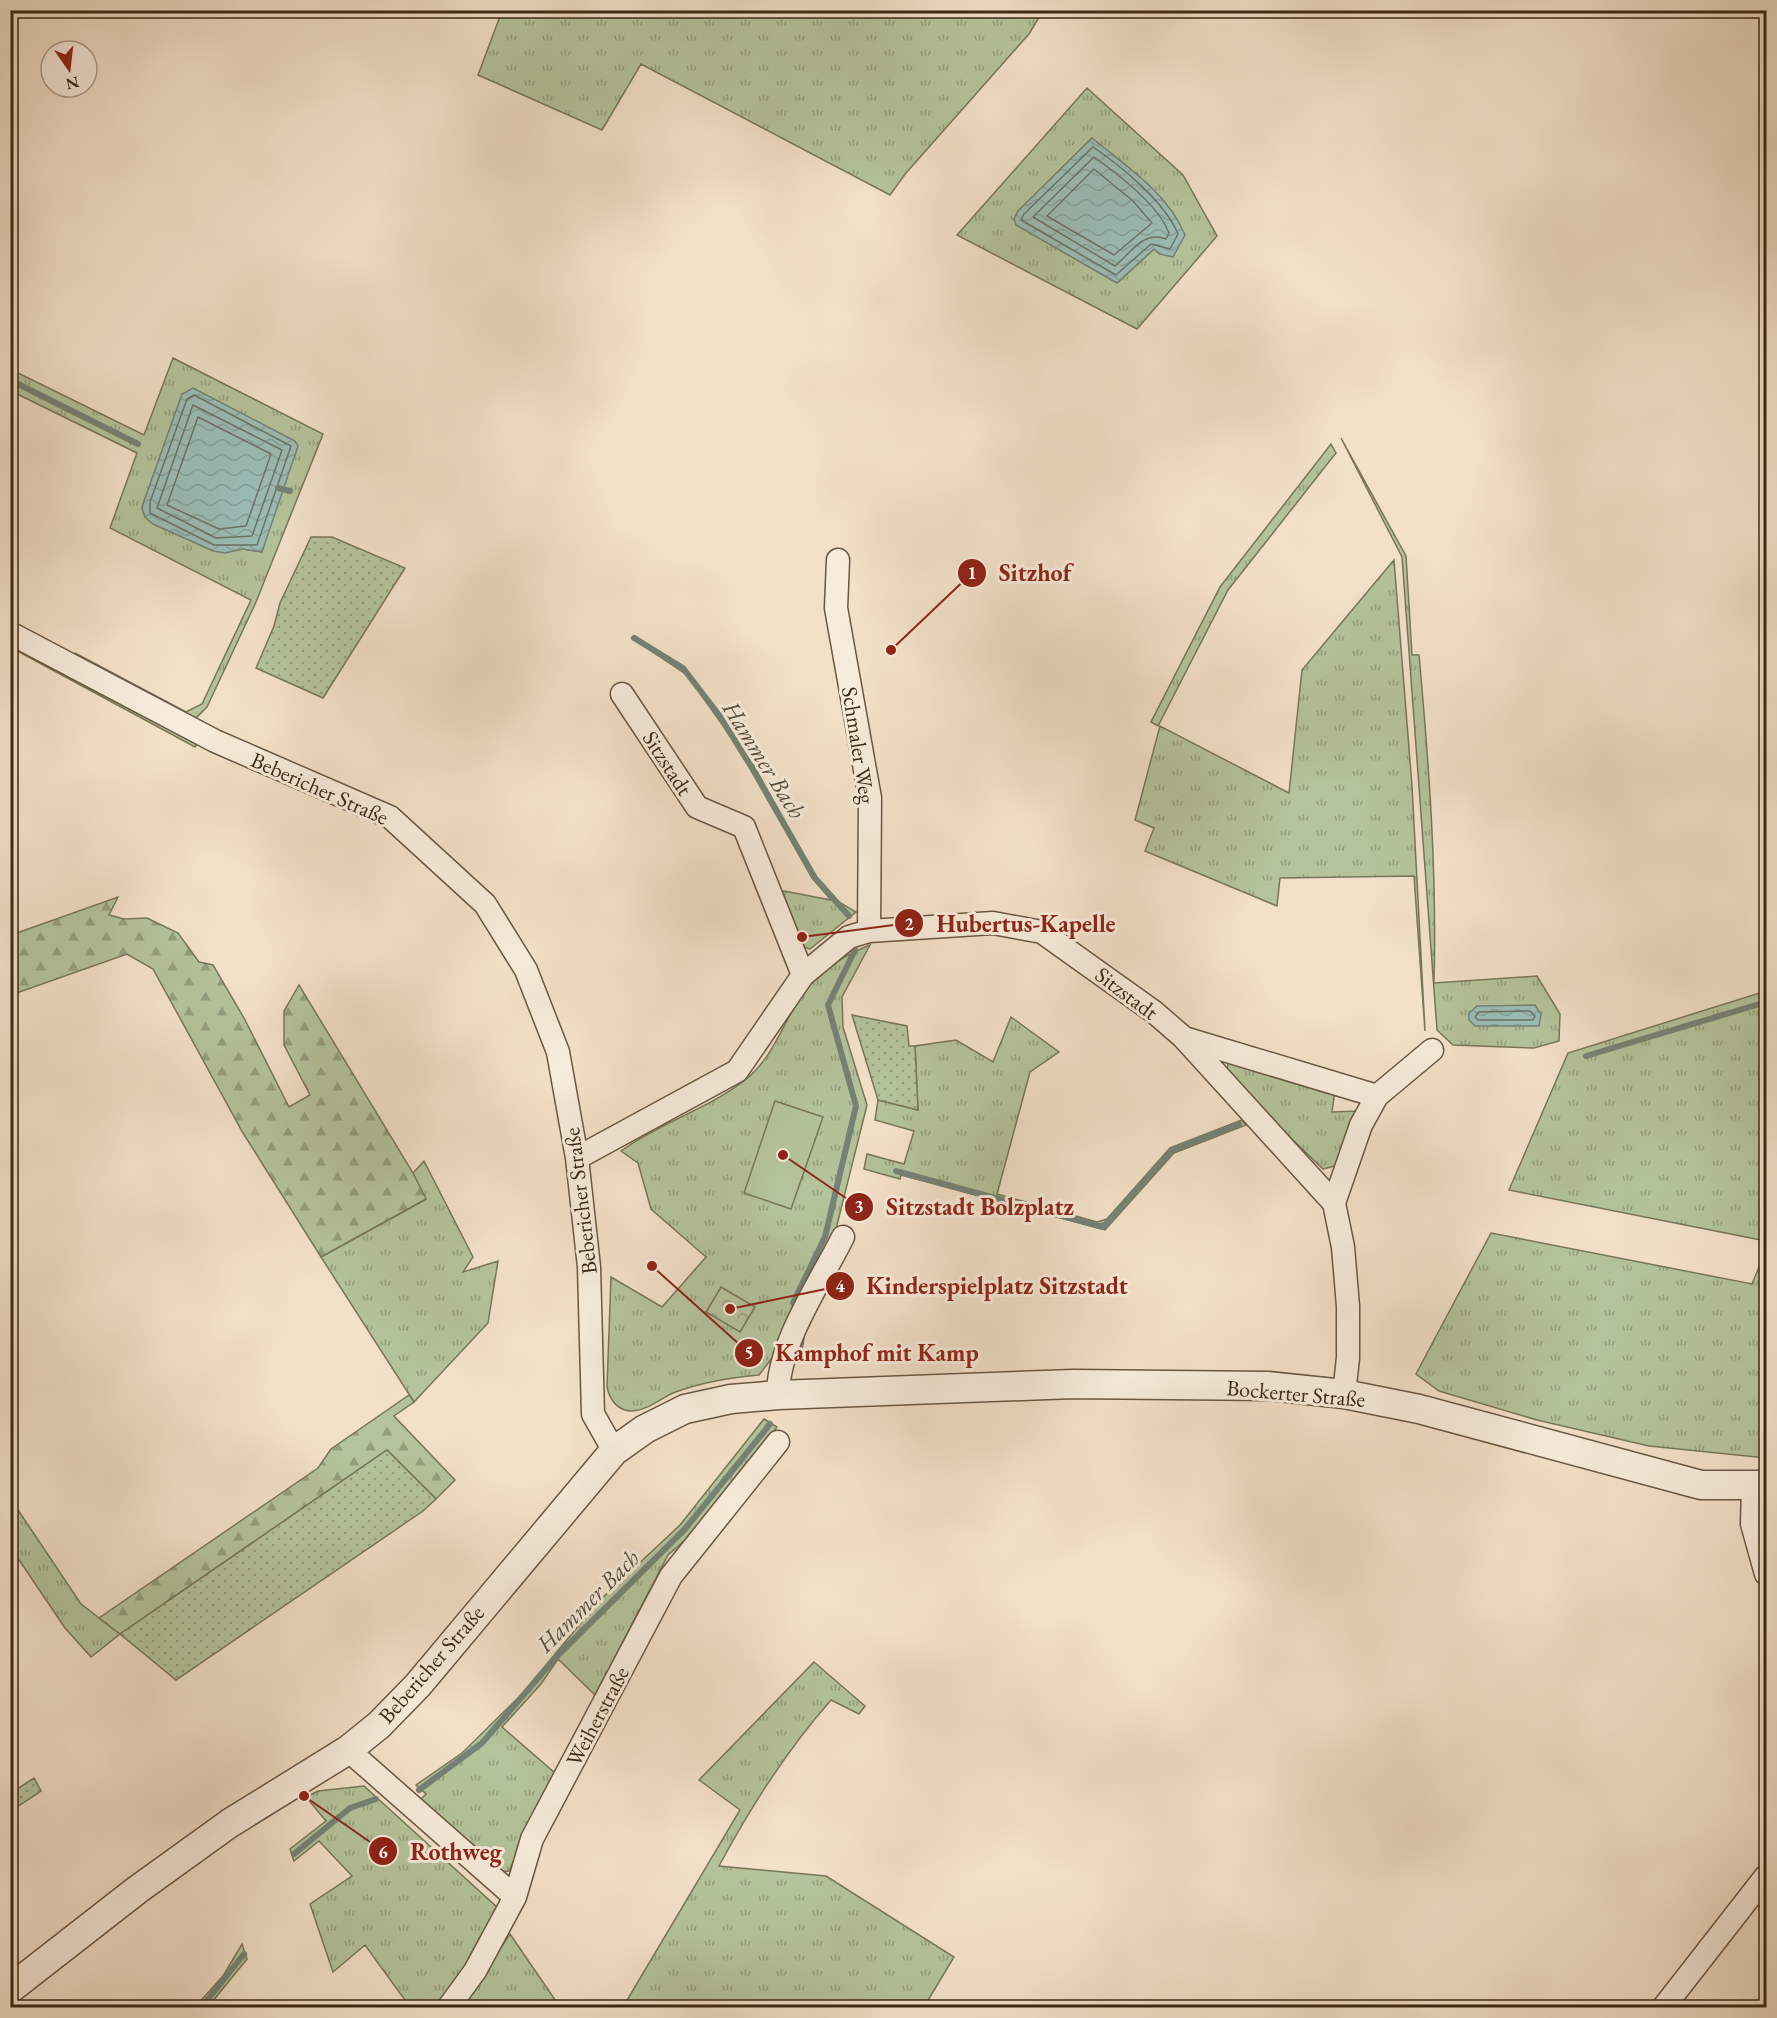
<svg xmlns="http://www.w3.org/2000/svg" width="1777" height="2018" viewBox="0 0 1777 2018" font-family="'EB Garamond',serif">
<defs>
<pattern id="grass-tufts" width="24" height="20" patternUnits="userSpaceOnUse" patternTransform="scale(1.5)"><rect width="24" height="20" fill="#b4c39b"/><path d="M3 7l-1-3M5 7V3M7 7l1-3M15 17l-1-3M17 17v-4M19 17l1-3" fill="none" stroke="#949e7d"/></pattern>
<pattern id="forest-firs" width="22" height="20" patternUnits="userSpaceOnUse" patternTransform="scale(1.5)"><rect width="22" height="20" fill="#b4c39b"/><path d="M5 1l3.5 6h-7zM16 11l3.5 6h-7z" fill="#949e7d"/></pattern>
<pattern id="park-crowns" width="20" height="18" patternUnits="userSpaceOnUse" patternTransform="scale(1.5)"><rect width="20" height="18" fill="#b4c39b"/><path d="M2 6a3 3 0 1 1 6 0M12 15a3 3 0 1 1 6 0" fill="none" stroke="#949e7d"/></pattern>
<pattern id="garden-dots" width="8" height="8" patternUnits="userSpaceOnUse" patternTransform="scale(1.5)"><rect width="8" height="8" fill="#b4c39b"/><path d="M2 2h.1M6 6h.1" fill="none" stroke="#949e7d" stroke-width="1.8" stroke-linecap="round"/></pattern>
<pattern id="water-waves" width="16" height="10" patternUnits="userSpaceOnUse" patternTransform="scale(1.5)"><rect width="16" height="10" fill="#9bbdb7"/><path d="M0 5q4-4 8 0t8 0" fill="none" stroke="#86a29c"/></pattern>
</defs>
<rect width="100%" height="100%" fill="#f2e0c8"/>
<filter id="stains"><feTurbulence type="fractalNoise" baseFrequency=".00333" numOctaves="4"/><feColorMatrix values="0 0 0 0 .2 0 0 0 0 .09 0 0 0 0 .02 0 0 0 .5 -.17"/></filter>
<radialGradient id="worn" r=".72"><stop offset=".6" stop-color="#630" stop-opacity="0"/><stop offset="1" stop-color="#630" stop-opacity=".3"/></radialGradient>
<path fill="url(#grass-tufts)" stroke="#787658" stroke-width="1.5" fill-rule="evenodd" d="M502 11V10L1043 11 1029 34 906 173 890 195 641 64 602 130 478 75Z
M1087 88 1183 175 1217 236 1137 329 957 235ZM1092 138 1160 254 1154 249 1117 283 1017 225 1014 219 1019 211Z
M173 358 323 434 256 602 207 707 197 717 187 718 75 653 186 712 202 704 251 600 110 528 137 453 11 391 10 369 144 435ZM144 501 262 552 243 549 145 517 142 508Z
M1341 438 1406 556 1412 655H1419C1429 765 1437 873 1434 983L1537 976 1560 1014 1559 1041 1534 1048 1453 1045 1437 1030 1402 557Z
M1331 444 1336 453 1228 590 1158 726 1151 722 1220 587Z
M1394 560 1412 786 1425 1031 1414 876 1280 878 1277 906 1145 851 1154 828 1135 820 1160 726 1289 793 1302 670Z
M635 636 684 667 754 766 816 877 839 902 856 912 810 949 800 946 780 894 784 891 831 900 812 878 738 747 687 675 632 638Z
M10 647 197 744 195 747Z
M870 945 842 997 843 1027 867 1105 833 1241 775 1354 759 1375C729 1378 702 1382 673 1393 660 1399 646 1411 631 1411 617 1410 610 1400 607 1387L611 1277 662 1307 706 1257 651 1209 638 1163 621 1151C659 1123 708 1109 745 1080 776 1056 785 1015 809 985 824 966 848 954 870 945Z
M1766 991V1241L1509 1190 1568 1053Z
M1011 1017 1059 1052 1030 1072 997 1194 1097 1222 1107 1219 1170 1148 1242 1120 1246 1125 1174 1153 1105 1230 901 1175 900 1179 864 1169 867 1154 904 1164 914 1131 875 1120 878 1100 918 1110 915 1046 956 1040 993 1062Z
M1229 1061 1335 1090 1332 1112 1359 1111 1339 1165 1323 1169 1225 1075Z
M424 1161 473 1257 463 1272 498 1261 488 1323 414 1402 321 1257 425 1200 413 1173Z
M1491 1233 1752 1284 1766 1250V1458L1649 1446 1537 1420 1439 1391 1416 1374Z
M764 1419 777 1427 691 1535 668 1555 595 1695 558 1659 541 1684 502 1727 555 1773 509 1871 501 1872 442 1821 421 1799 426 1794 416 1785 462 1753 521 1695 600 1600 680 1525Z
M10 1498 81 1604 120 1634 91 1657 65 1628 11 1548Z
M814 1662 865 1706 859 1714 831 1700C787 1750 750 1808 719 1866L826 1876 954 1957 924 2007H623L740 1810 699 1780Z
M364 1786 499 1909 460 1981 438 2007H410L365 1945 333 1972 310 1904 352 1876 319 1841 294 1861 290 1849 326 1821 306 1797 318 1791Z
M510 1934 560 2007 483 2008 476 2004 461 2008Z
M242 1944 247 1959 208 2007H195L223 1976Z"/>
<path fill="url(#forest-firs)" stroke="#787658" stroke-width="1.5" d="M118 897 109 915 124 919 147 918 178 933 199 962 213 965 244 1018 289 1107 310 1095 284 1045V1011L299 985 413 1173 426 1199 321 1257 243 1133 153 969 127 954 11 995V935Z
M409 1395 414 1402 394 1416 455 1480 436 1499 387 1450 120 1634 99 1618 318 1468 331 1449Z"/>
<path fill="url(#park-crowns)" stroke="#787658" stroke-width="1.5" d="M721 1287 755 1307 740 1332 706 1312Z"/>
<path fill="url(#garden-dots)" stroke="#787658" stroke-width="1.5" d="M311 537H332L405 568 323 698 256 668 274 626 280 603Z
M852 1015 907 1026 909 1046H915L918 1110 878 1100Z
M387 1450 436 1499 423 1511 176 1680 120 1634Z
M34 1778 41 1791 11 1811V1793Z"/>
<path fill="#b4c39b" stroke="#787658" stroke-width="1.5" d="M775 1101 823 1117 791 1209 744 1193Z"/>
<path fill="url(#water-waves)" stroke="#758276" stroke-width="1.5" d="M1092 138C1126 166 1168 193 1185 235L1173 257 1160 254 1154 249 1117 283 1016 225 1014 219 1018 211Z
M193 388 295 441 298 446 262 552 243 549 225 553 213 551 153 524 145 517 142 508 144 501 182 394Z
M1535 1005 1541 1014 1539 1026H1475L1469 1020V1013L1477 1006Z"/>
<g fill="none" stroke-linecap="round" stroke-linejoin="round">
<path stroke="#6c7366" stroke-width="1.5" d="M1093 147C1121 166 1165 202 1178 234L1170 249 1151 244 1116 275 1021 220 1024 214Z
M1094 157C1118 174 1159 206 1169 233L1166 239C1143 230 1131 253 1115 266L1033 217Z
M1094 169 1133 201 1152 223 1114 255 1047 216Z
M194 395 291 446 257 545H214L150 513V502L187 399Z
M193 405 282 450 252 536 216 538 157 508Z
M198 417 271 454 246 526 219 529 167 505Z
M1530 1011 1535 1016 1533 1020H1478L1475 1017 1479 1012Z"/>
<path stroke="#758276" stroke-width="6" d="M10 380 138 444
M278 488 290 491
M634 638 683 668 719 715 752 768 815 878 849 916
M1586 1056 1766 1002
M896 1171 1103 1227 1172 1150 1239 1124
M793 1303 825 1237 856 1106 828 1005 855 950
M799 1355 802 1337
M419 1790 482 1743 558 1655 685 1529 770 1424
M294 1854 350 1808 376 1799
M201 2008 244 1954"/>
<defs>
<path id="minor" d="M838 560 836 608 870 798 869 931
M10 633 215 741 390 817 485 904 526 970 558 1052 577 1158 589 1267 593 1414 614 1451
M622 694 697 807 744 827 803 975
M1184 1038 1377 1096 1432 1050
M577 1158 737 1071 803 975 849 937 869 931 993 923 1042 932 1154 1012 1183 1037 1334 1203 1343 1247 1348 1306V1358L1344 1394
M1334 1203 1361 1125 1377 1096
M778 1395C778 1343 820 1283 843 1237
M1753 1486 1752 1524 1766 1574
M348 1750 515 1897
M448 2008 475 1971 515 1897 532 1839 671 1576 778 1442
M1663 2008 1766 1876"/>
<path id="tertiary" d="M10 1989 137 1890 230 1823 348 1750 379 1725 418 1685 614 1451 645 1429 685 1409 731 1399 778 1395 1073 1384 1268 1386 1344 1394 1419 1409 1701 1485H1766"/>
</defs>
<use href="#minor" stroke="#6a5742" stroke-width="25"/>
<use href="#tertiary" stroke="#6a5742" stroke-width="31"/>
<use href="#minor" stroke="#f7ebdb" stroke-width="22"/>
<use href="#tertiary" stroke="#f7ebdb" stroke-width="28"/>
</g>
<g text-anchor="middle" stroke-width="6" stroke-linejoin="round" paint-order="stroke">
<g font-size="22" fill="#3c2915" stroke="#f7ebdb">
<text transform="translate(859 745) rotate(81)" y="8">Schmaler Weg</text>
<text transform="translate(668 763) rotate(57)" y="8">Sitzstadt</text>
<text transform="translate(320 788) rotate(24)" y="8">Bebericher Straße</text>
<text transform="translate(1127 993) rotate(37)" y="8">Sitzstadt</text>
<text transform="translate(580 1201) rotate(-97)" y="8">Bebericher Straße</text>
<text transform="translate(1296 1393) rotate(5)" y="8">Bockerter Straße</text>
<text transform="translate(431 1664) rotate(-49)" y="8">Bebericher Straße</text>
<text transform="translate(597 1716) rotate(-62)" y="8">Weiherstraße</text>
</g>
<g font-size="24" font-style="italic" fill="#544e3e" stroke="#f7ebdb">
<text transform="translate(764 760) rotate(58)" y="8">Hammer Bach</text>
<text transform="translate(588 1601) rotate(-45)" y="8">Hammer Bach</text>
</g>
</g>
<path fill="none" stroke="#8f2418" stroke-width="2" d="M891 650L972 573M802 937L909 923M783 1155L859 1207M730 1309L840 1286M652 1266L749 1353M304 1796L383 1851"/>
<g fill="#8f2418" stroke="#f7ebdb" stroke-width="2">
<circle cx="891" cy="650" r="6"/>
<circle cx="802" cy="937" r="6"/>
<circle cx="783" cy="1155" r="6"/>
<circle cx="730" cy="1309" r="6"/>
<circle cx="652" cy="1266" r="6"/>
<circle cx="304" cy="1796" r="6"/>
<circle cx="972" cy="573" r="15"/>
<circle cx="909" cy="923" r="15"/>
<circle cx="859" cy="1207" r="15"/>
<circle cx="840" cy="1286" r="15"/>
<circle cx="749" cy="1353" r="15"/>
<circle cx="383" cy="1851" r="15"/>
</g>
<g font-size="18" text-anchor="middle" font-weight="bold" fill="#fff">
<text x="972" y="579">1</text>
<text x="909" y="930">2</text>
<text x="859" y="1213">3</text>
<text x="840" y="1292">4</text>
<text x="749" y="1359">5</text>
<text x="383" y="1858">6</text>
</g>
<g font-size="24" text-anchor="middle" font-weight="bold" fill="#8f2418" stroke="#f7ebdb" stroke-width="6" stroke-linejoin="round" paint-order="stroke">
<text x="1035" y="581">Sitzhof</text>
<text x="1026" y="932">Hubertus-Kapelle</text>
<text x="980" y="1215">Sitzstadt Bolzplatz</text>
<text x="997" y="1294">Kinderspielplatz Sitzstadt</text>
<text x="877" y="1361">Kamphof mit Kamp</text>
<text x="456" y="1860">Rothweg</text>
</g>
<rect width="1777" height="2018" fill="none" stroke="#f2e0c8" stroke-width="36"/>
<rect x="12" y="12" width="1753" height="1994" fill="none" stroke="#3c2915" stroke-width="3"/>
<rect x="18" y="18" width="1741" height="1982" fill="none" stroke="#3c2915" stroke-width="1.5"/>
<g transform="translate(69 69) rotate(166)"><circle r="28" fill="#f7ebdb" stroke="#ac9d8c" stroke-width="1.5"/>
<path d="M0-4.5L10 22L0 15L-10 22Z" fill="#8f2418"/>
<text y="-9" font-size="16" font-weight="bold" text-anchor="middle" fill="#3c2915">N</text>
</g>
<rect width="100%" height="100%" filter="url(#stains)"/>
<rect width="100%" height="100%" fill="url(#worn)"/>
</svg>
